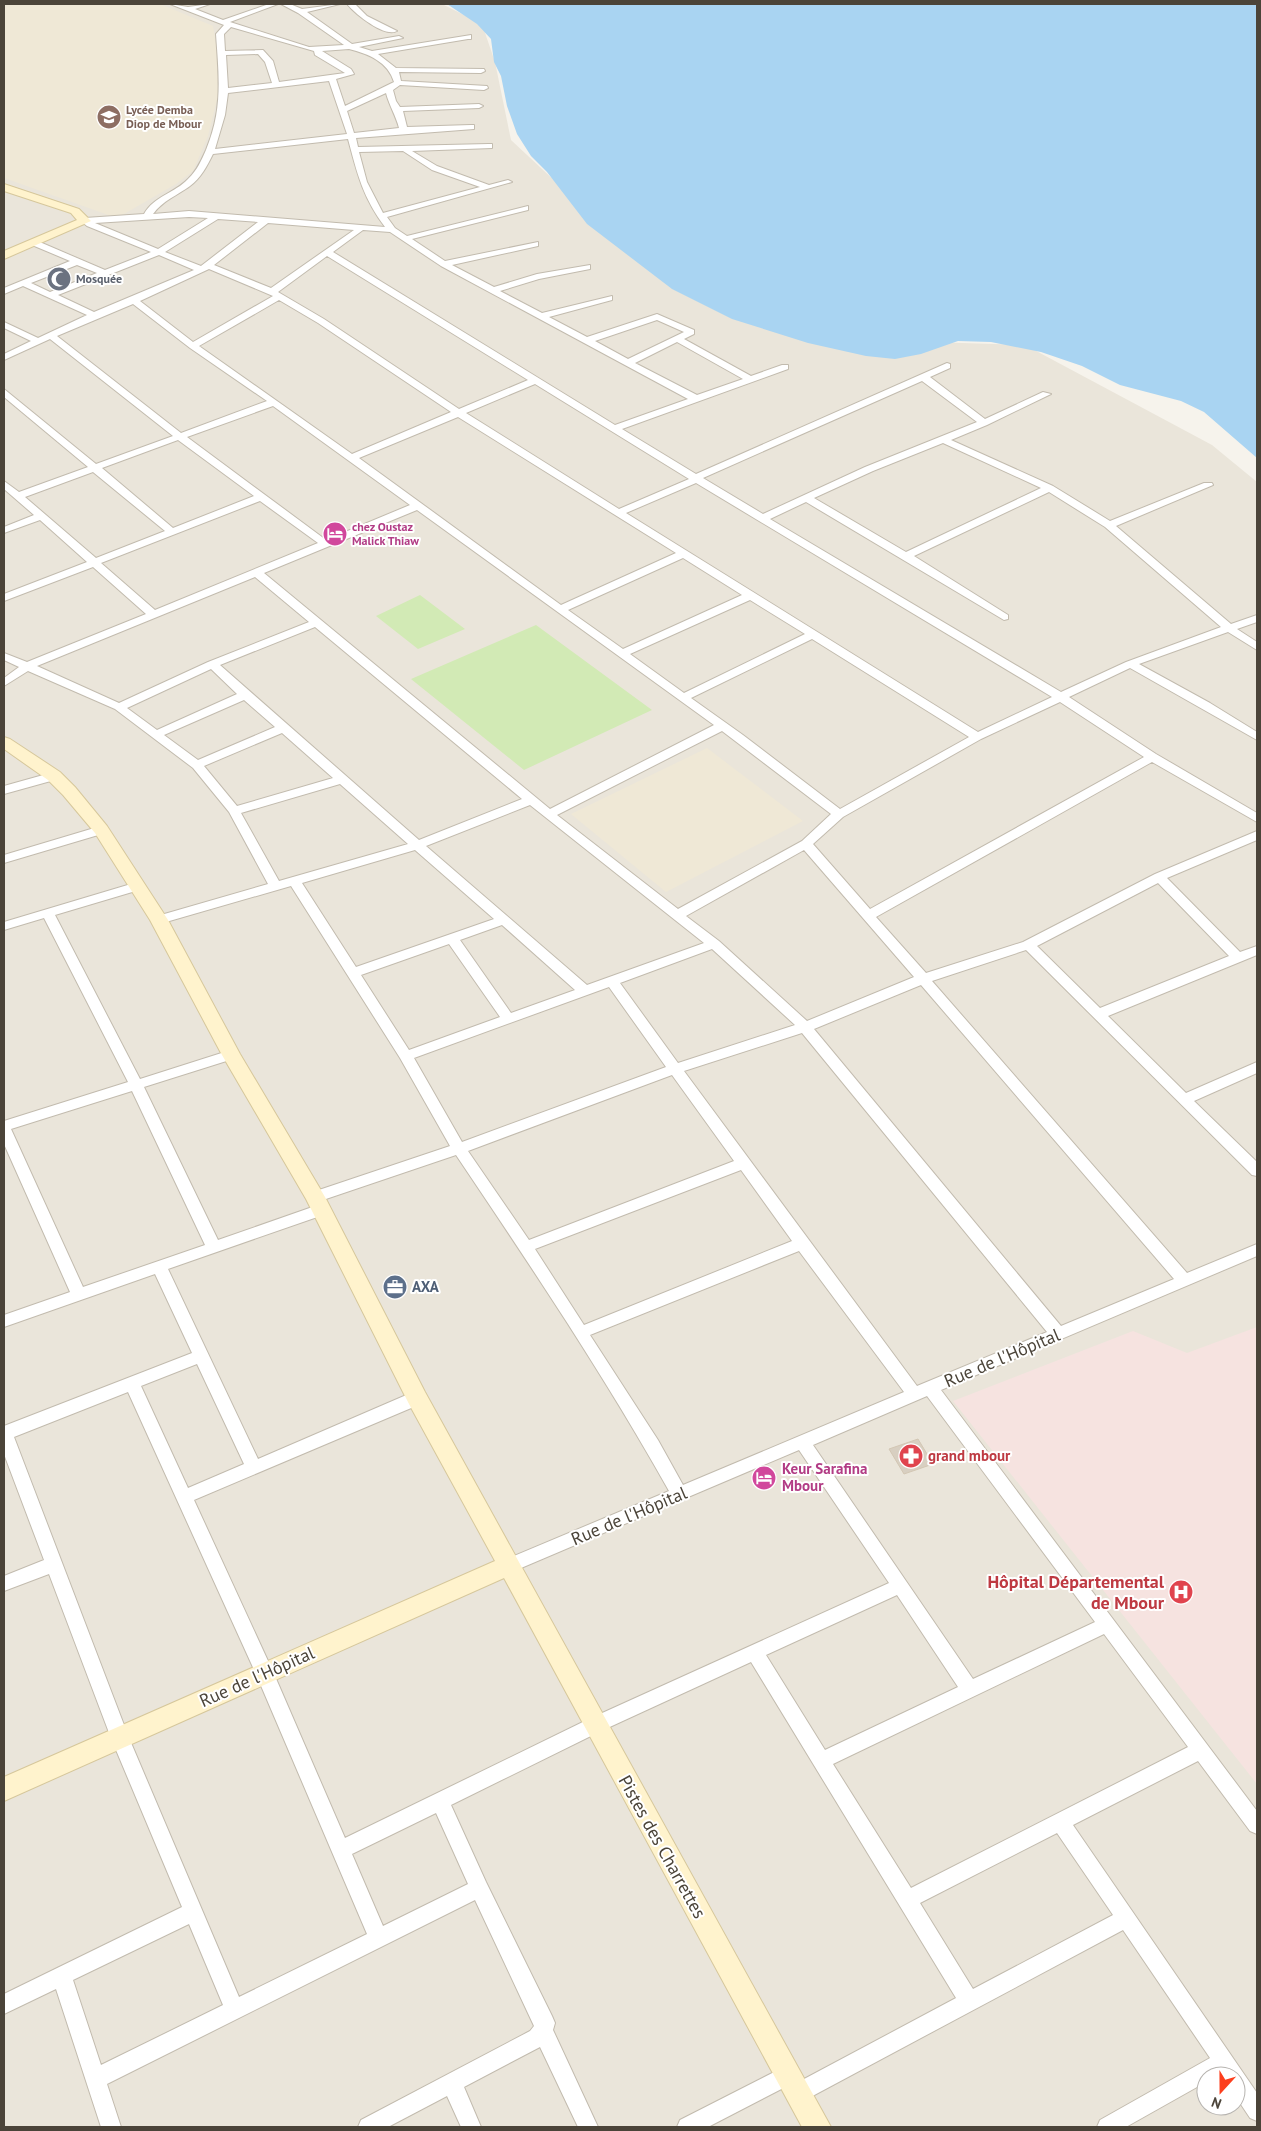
<svg xmlns="http://www.w3.org/2000/svg" width="1261" height="2131" viewBox="0 0 1261 2131" font-family="'PT Sans',sans-serif">
<rect width="100%" height="100%" fill="#f6f3ec"/>
<path fill="#eae5da" fill-rule="evenodd" d="M4 4H442L482 24 495 62 511 140 650 270 803 338 1025 345 1212 445 1257 482V2127H4ZM1206 2076H1236V2106H1206Z"/>
<path fill="#efe8d6" d="M4 4H160L213 26 222 79 208 136 193 171 176 184 117 218 4 178Z
M707 748 803 821 666 892 571 814Z"/>
<path fill="#f6e3e0" d="M1257 1327V1784L953 1401 1133 1331 1187 1353Z"/>
<path fill="#d2eab5" d="M420 595 465 629 418 649 376 616Z
M536 625 652 710 524 770 411 679Z"/>
<path fill="#a9d4f2" d="M447 4H1257V458L1204 412 1181 401 1120 385 1082 366 1041 352 991 342 958 341 921 354 895 359 866 356 808 343 732 319 672 289 587 224 547 172 531 156 517 134 507 106 501 76 494 62 491 39 477 24Z"/>
<path fill="#d8cfc1" stroke="#d3c7b4" d="M918 1439 933 1464 904 1474 889 1449Z"/>
<g fill="none" stroke-linecap="round" stroke-linejoin="round">
<defs>
<path id="minor" d="M170 4 188 7 210 4 195 9 223 20 269 4H278L230 22 309 47 344 45 298 13 281 4H290L302 9 340 4 307 12 352 44 399 36 403 38 359 47 372 51 471 35V39H468L378 54 396 68 484 69 485 71 481 73 399 72 401 81 487 86 488 88 484 90 400 85 393 90 396 101 400 107 479 104 483 106 479 108 403 111 407 127 471 125H474V129L356 138 358 147 489 144H492V148L412 151 437 166 489 185 508 180 512 182 387 217 395 228 407 236 528 206V210L412 239 445 261 538 242V246L452 265 494 287 537 274 590 265V269L539 279 500 291 542 313 612 296V300L549 317 587 337 657 314 694 330V334L684 339 751 376 782 365H788V369L622 429 696 474 947 363 950 364V368L930 377 985 419 1043 392 1051 394 987 425 951 440 1053 486 1110 521 1204 483H1212L1213 485 1116 526 1231 624 1257 615V622L1237 629 1257 642V650L1228 632 1139 664 1210 703 1257 732V740L1130 668 1069 697 1156 754 1257 813V822L1152 762 876 917 926 973 1023 942 1155 874 1257 831V840L1167 878 1240 952 1257 946V955L1108 1016 1186 1093 1257 1062V1073L1194 1101 1257 1162V1176L1252 1175 1026 950 932 981 1187 1273 1257 1244V1256L941 1390 1257 1811V1834L1250 1831 1198 1761 1073 1825 1257 2093V2121L1250 2118 1236 2097V2076H1222L1221 2074 1206 2076V2082L1126 2127H1097L1100 2120 1210 2058 1123 1930 805 2100 798 2103 791 2100 788 2093 791 2086 956 1998 751 1662 601 1731 451 1805 486 1882 552 2016 555 2023 553 2030 598 2127H578L540 2047 464 2087 481 2127H461L447 2096 388 2127H358L361 2120 530 2031 534 2026 475 1900 107 2084 121 2127H101L56 1989 4 2014V1994L182 1907 111 1738 49 1574 4 1591V1576L44 1560 4 1454V1426L192 1353 155 1274 4 1327V1315L70 1292 4 1144V1121L128 1082 44 918 4 930V922L131 884H139L141 887 139 890 55 915 140 1079 231 1050 238 1055 236 1058 144 1087 218 1240 321 1204 326 1206 328 1210 326 1214 168 1269 258 1459 411 1393 417 1392 423 1393 425 1398 423 1403 194 1500 274 1674 345 1838 589 1719 889 1583 799 1450 514 1571 508 1573 502 1571 500 1566 502 1561 669 1491C604 1375 530 1265 456 1155L320 1201H310L308 1197 310 1193 450 1146 400 1058 291 886 159 924 154 923 153 920 154 917 268 884 229 812 193 768 115 709 28 671 4 686V678L19 667 4 660V653L27 662 146 614 93 567 4 601V594L87 562 40 520 4 533V527L34 515 4 489V481L19 492 88 467 4 397V389L96 464 173 436 50 339 4 360V354L31 341 4 328V322L38 338 87 315 23 286 4 294V288L70 261 32 245 31 243 35 240 105 270 151 252 87 226 81 221 85 218 144 214C154 196 175 193 188 179 197 171 202 159 206 150 223 109 219 77 216 34L224 25ZM231 27 314 51 315 55 345 73 279 82 273 61 263 50 225 51 224 34ZM349 49C369 54 388 62 394 82L345 106 336 79 354 74 351 69 322 51ZM258 54 265 62 272 83 228 88 226 55ZM329 81 347 134 215 149 225 115 228 93ZM386 93C389 105 396 116 399 128L354 133 347 111ZM348 139C357 173 363 198 385 227L189 211 153 214C162 201 178 195 190 186 201 178 207 166 213 154ZM403 151 432 170 480 187 383 213 367 182 359 152ZM189 217 208 218 158 249 95 223ZM218 219 258 222 201 266 165 252ZM268 223 354 230 271 288 214 265ZM363 230 390 232 441 266 688 399 615 425 333 252ZM159 255 194 270 94 312 58 295ZM327 256 528 380 459 409 324 319 278 292ZM77 265 97 273 50 292 31 283ZM209 269 273 296 193 342 140 301ZM279 300 318 323 451 412 352 454 199 346ZM133 304 190 348 267 401 181 433 57 336ZM657 320 684 332 628 359 595 341ZM677 342 743 379 697 395 635 363ZM922 381 977 422 865 467 763 514 703 478ZM535 384 689 479 619 509 466 413ZM273 406 410 505 326 540 187 437ZM458 417 676 553 561 605 359 458ZM178 440 254 496 173 528 102 468ZM943 443 1041 488 906 552 814 498 873 471ZM93 472 165 531 96 558 25 497ZM696 483 1052 697 978 732 626 513ZM1049 492 1105 527 1221 627 1126 662 1061 692 770 519 806 502 1004 620 1008 619V615L914 556ZM260 501 318 543 155 610 101 563ZM417 510 707 720 714 725 550 809 264 573ZM683 558 742 595 623 649 568 610ZM255 577 309 622 208 662 119 703 37 666ZM750 600 805 634 684 693 630 654ZM315 627 522 799 419 840 220 665ZM812 639 969 737 840 809 743 735 691 698ZM211 669 237 694 157 730 127 708ZM244 700 275 727 198 760 164 735ZM1060 702 1144 757 870 909 813 844 843 817 981 739ZM722 731 831 814 802 841 678 909 557 815ZM282 733 333 778 237 806 204 766ZM340 784 408 844 279 881 241 813ZM530 805 704 943 587 985 426 846ZM415 850 494 919 356 967 302 883ZM804 850 914 977 807 1021 719 941 686 916ZM1158 883 1229 956 1100 1008 1037 946ZM502 925 575 990 511 1013 460 940ZM449 944 500 1017 409 1050 361 975ZM712 949 795 1025 678 1063 620 983ZM921 985 1174 1279 1061 1326 814 1029ZM609 987 666 1067 462 1142 414 1058ZM802 1033 1047 1332 917 1386 684 1071ZM672 1075 734 1161 529 1240 468 1151ZM132 1091 205 1245 83 1287 11 1129ZM741 1170 792 1241 584 1325 535 1249ZM799 1251 904 1392 683 1485 658 1440 590 1335ZM197 1364 244 1464 188 1488 141 1386ZM128 1392 256 1674 367 1934 239 1997 129 1738 14 1437ZM927 1396 1095 1622 973 1679 813 1445ZM897 1595 958 1687 825 1750 766 1655ZM1104 1634 1188 1747 911 1888 833 1764ZM436 1813 468 1884 383 1926 352 1854ZM1057 1833 1113 1915 973 1989 920 1903ZM189 1924 223 2005 101 2065 73 1980Z
M347 4H355L367 16 397 31C385 38 355 14 347 4Z
M54 772 60 776 58 779 4 794V786Z
M101 826 105 827 107 830 105 833 4 863V855Z
M788 2065 795 2068 798 2075 795 2082 708 2127H677L680 2120Z"/>
<path id="secondary" d="M4 184 79 209 91 221 4 259V251L77 220 71 213 4 191Z
M4 737 10 739 60 772 75 787 107 826 168 920 240 1054 325 1197 425 1392 831 2127H802L504 1578 4 1801V1777L495 1561 409 1404 306 1199 222 1055 150 920 95 833 63 795 48 780 4 749Z"/>
</defs>
<use href="#minor" stroke="#c2bbae" stroke-width="2"/>
<use href="#secondary" stroke="#d6c79b" stroke-width="2"/>
<use href="#minor" fill="#fff" fill-rule="evenodd"/>
<use href="#secondary" fill="#fff3cd" fill-rule="evenodd"/>
</g>
<defs>
<symbol id="school-disc" viewBox="-11 -11 22 22"><circle r="9.5" fill="#8d6e63" stroke="#fff"/><path d="M0-5L7-2L0 1L-7-2ZM-4 1L0 2.5L4 1V4Q0 6-4 4Z" fill="#fff"/></symbol>
<symbol id="mosque-disc" viewBox="-11 -11 22 22"><circle r="9.5" fill="#6b7280" stroke="#fff"/><path d="M3.5-4.9A6 6 0 1 0 3.5 4.9A5 5 0 1 1 3.5-4.9Z" fill="#fff"/></symbol>
<symbol id="hotel-disc" viewBox="-11 -11 22 22"><circle r="9.5" fill="#d1479c" stroke="#fff"/><path d="M-6-4.5h1.5V1H6V5H4.5V3h-9V5H-6ZM-4 0a1.8 1.8 0 1 1 3.6 0ZM.5 0V-2.5h3Q6-2.5 6 0Z" fill="#fff"/></symbol>
<symbol id="office-disc" viewBox="-11 -11 22 22"><circle r="9.5" fill="#5c6f8a" stroke="#fff"/><path d="M-6-3h4V-5.5h4V-3h4V5H-6ZM-1-4.5V-3h2v-1.5ZM-6 0V1H6V0Z" fill="#fff"/></symbol>
<symbol id="pharmacy-disc" viewBox="-11 -11 22 22"><circle r="9.5" fill="#e0444e" stroke="#fff"/><path d="M-2-6h4v4h4v4h-4v4h-4v-4h-4v-4h4Z" fill="#fff"/></symbol>
<symbol id="hospital-disc" viewBox="-11 -11 22 22"><circle r="9.5" fill="#e0444e" stroke="#fff"/><path d="M-5-5h3v3.5h4V-5h3V5h-3V1.5h-4V5h-3Z" fill="#fff"/></symbol>
</defs>
<g fill-rule="evenodd">
<use href="#school-disc" x="95" y="103" width="28" height="28"/>
<use href="#mosque-disc" x="45" y="265" width="28" height="28"/>
<use href="#hotel-disc" x="321" y="520" width="28" height="28"/>
<use href="#office-disc" x="381" y="1273" width="28" height="28"/>
<use href="#pharmacy-disc" x="897" y="1442" width="28" height="28"/>
<use href="#hotel-disc" x="750" y="1464" width="28" height="28"/>
<use href="#hospital-disc" x="1167" y="1578" width="28" height="28"/>
</g>
<g text-anchor="middle" stroke-width="4" stroke-linejoin="round" paint-order="stroke">
<g font-size="12" font-weight="bold" fill="#785e54" stroke="#fff" text-anchor="start">
<text x="126" y="114">Lycée Demba<tspan x="126" dy="14">Diop de Mbour</tspan></text>
</g>
<g font-size="12" font-weight="bold" fill="#5b616d" stroke="#fff" text-anchor="start">
<text x="76" y="283">Mosquée</text>
</g>
<g font-size="12" font-weight="bold" fill="#b23c85" stroke="#fff" text-anchor="start">
<text x="352" y="531">chez Oustaz<tspan x="352" dy="14">Malick Thiaw</tspan></text>
</g>
<g font-size="15" font-weight="bold" fill="#4e5e75" stroke="#fff" text-anchor="start">
<text x="412" y="1292">AXA</text>
</g>
<g font-size="15" font-weight="bold" fill="#be3a42" stroke="#fff" text-anchor="start">
<text x="928" y="1461">grand mbour</text>
</g>
<g font-size="15" font-weight="bold" fill="#b23c85" stroke="#fff" text-anchor="start">
<text x="782" y="1474">Keur Sarafina<tspan x="782" dy="17">Mbour</tspan></text>
</g>
<g font-size="18" fill="#4b4439" stroke="#fff">
<text transform="translate(1002 1358) rotate(-23)" y="6">Rue de l'Hôpital</text>
<text transform="translate(629 1516) rotate(-23)" y="6">Rue de l'Hôpital</text>
<text transform="translate(257 1677) rotate(-24)" y="6">Rue de l'Hôpital</text>
<text transform="translate(662 1847) rotate(61)" y="6">Pistes des Charrettes</text>
</g>
<g font-size="18" font-weight="bold" fill="#be3a42" stroke="#fff" text-anchor="end">
<text x="1164" y="1588">Hôpital Départemental<tspan x="1164" dy="21">de Mbour</tspan></text>
</g>
</g>
<rect width="1261" height="2131" fill="none" stroke="#4b4439" stroke-width="10"/>
<g transform="translate(1221 2091) rotate(201)"><circle r="24" fill="#ffffff" stroke="#b7b4b0"/>
<path d="M0-4L9 19L0 12L-9 19Z" fill="#fc3f1d"/>
<text y="-8" font-size="14" font-weight="bold" text-anchor="middle" fill="#4b4439">N</text>
</g>
</svg>
